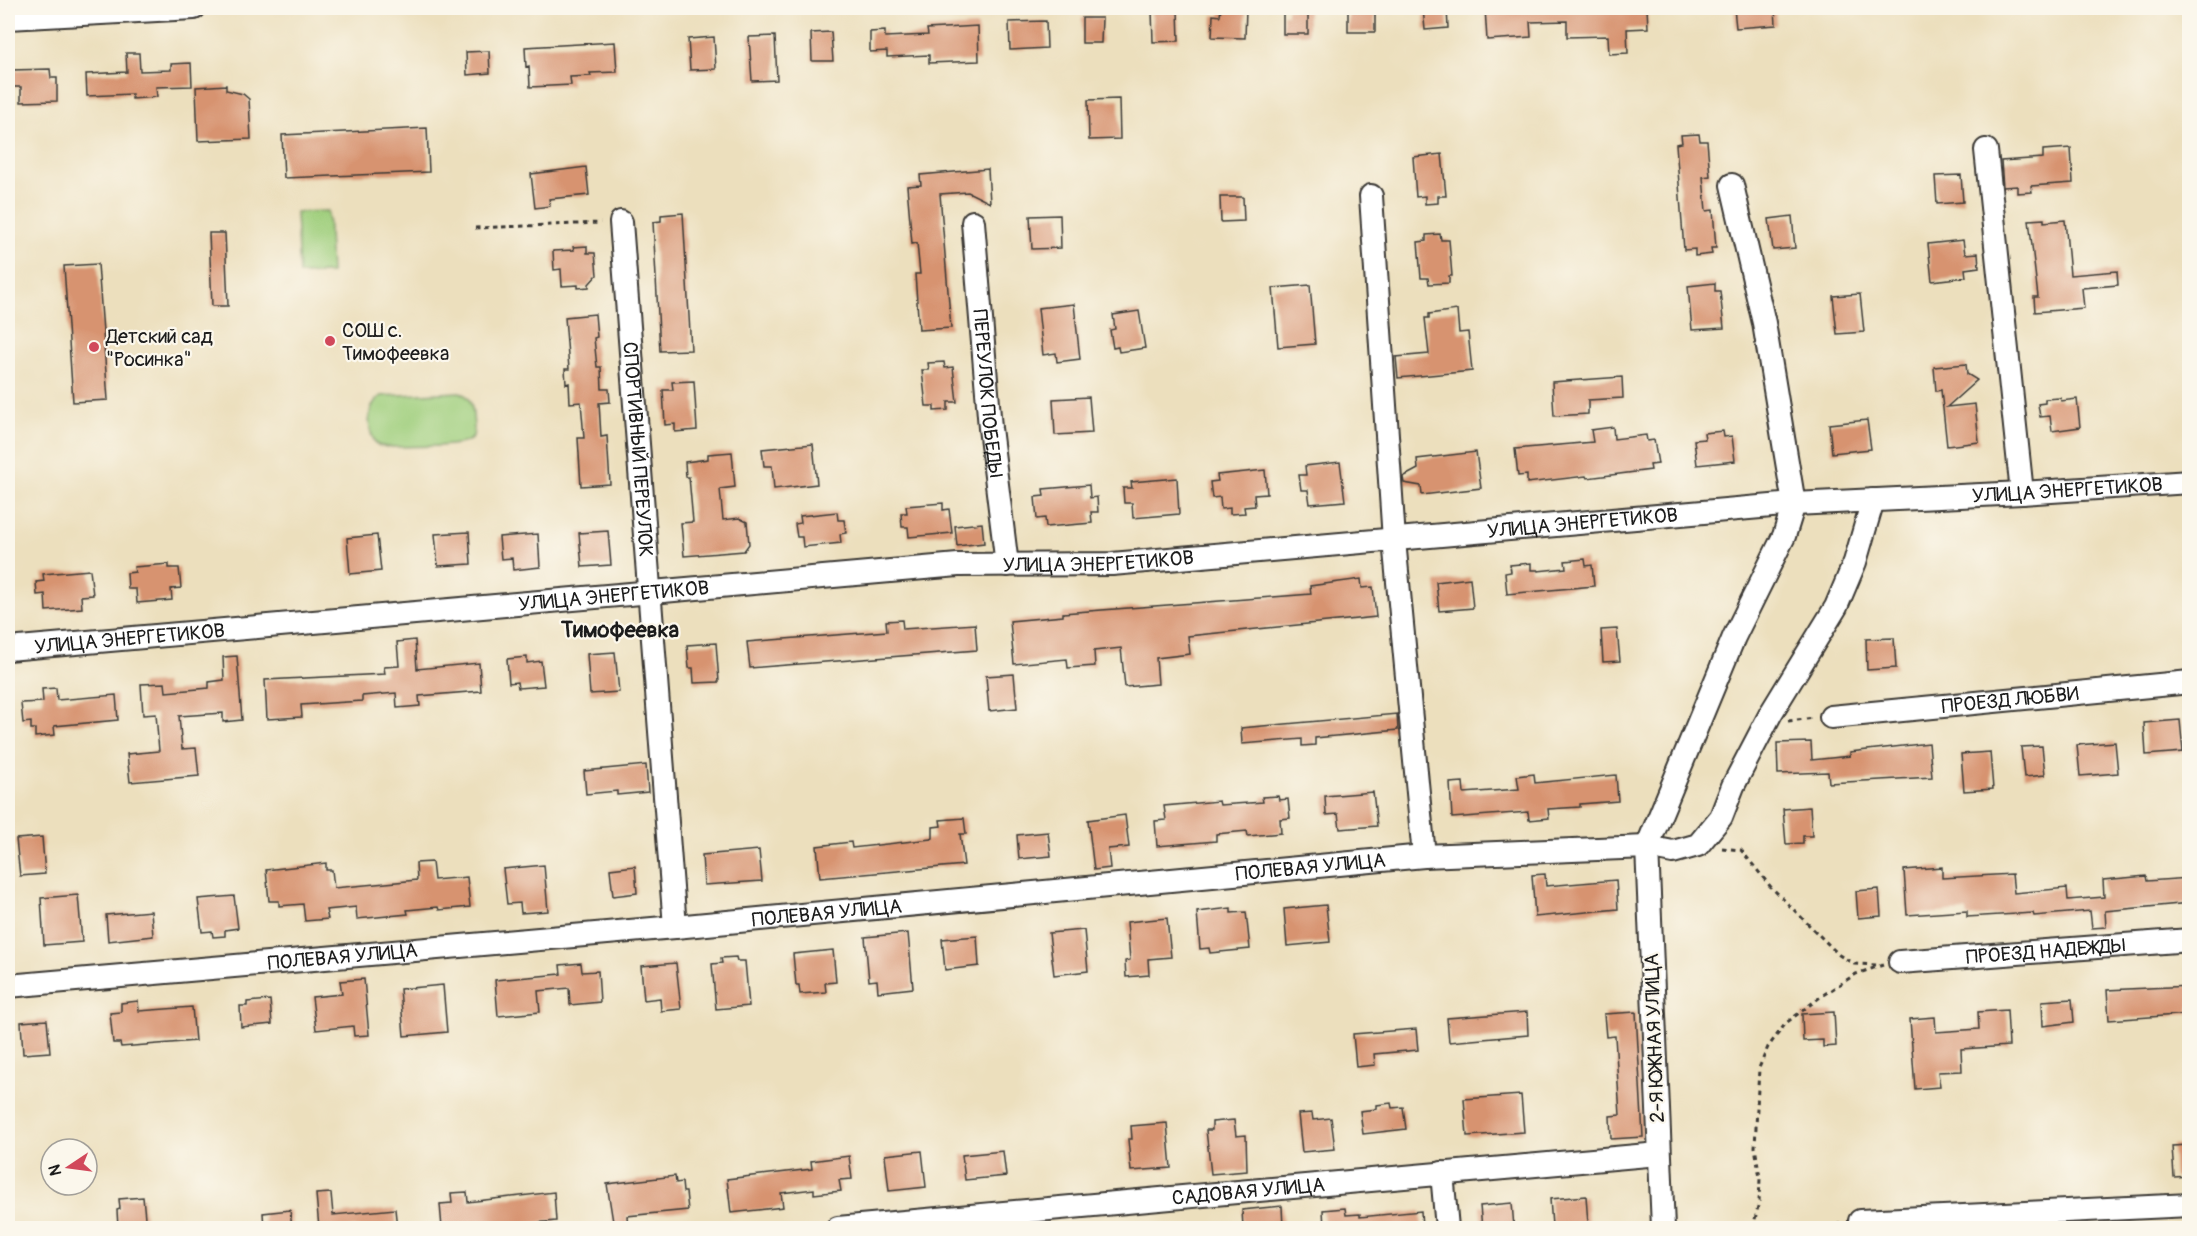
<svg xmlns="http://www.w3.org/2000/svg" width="2197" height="1236" viewBox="0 0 2197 1236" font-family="Pangolin,sans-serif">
<rect width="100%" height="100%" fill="#fbf7ec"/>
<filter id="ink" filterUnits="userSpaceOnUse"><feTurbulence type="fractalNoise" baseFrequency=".0167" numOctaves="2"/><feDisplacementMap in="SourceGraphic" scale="12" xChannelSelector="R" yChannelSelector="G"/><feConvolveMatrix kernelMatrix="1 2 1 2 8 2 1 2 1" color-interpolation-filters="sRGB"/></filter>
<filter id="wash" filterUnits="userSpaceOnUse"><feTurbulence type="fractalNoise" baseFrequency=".008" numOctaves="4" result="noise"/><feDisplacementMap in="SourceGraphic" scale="24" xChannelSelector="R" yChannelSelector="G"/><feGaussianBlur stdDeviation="1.35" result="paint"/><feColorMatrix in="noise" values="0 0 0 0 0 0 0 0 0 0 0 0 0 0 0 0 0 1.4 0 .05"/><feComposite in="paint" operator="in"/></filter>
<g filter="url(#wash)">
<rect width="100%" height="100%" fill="#ecdfbd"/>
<path fill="#a0cf7e" stroke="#5e764d" stroke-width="1.5" d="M328 211 331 273 299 274 296 212Z
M460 392C470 396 472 405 473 415 473 421 476 433 472 438 464 449 402 446 387 447L377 445C367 431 365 406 381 396Z"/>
<g id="blocks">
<path fill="#d7936f" d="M1221 8 1246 9 1245 38 1212 37 1213 15 1220 16Z
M1353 8H1375V32H1348V10H1353Z
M1423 8H1447L1448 28 1425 30Z
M1485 8H1647L1648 28 1627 29 1628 53 1609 54 1608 36 1567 37V21L1530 22 1531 37 1487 40Z
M1734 8H1775L1776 25 1736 28Z
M1287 9H1308V34H1283V14H1287Z
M1152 10H1178L1179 41 1153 42Z
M1082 18H1102L1101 43H1082Z
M1046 21 1047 48 1010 50 1009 22Z
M978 26 979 61 929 63V55L887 57V51L870 52V32L885 31V37L928 35 927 29Z
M831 32 833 61H812L811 33Z
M775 36 777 80 752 81 749 37Z
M714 37 716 69 690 70 688 39Z
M615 42 617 72 590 73 591 76 570 77 571 85 530 87 529 66 526 67 525 47Z
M489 51 490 73 467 75 466 52Z
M126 53H139L140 71 171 70V64L191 63 192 86 156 87 157 97 132 99V94L87 96 86 74 127 72Z
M50 69 51 78H57V101L21 102V87H13L12 70Z
M226 85V90L243 94 249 99 251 139 198 141 196 87Z
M1119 99 1120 139 1089 140 1088 100Z
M427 128 429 172 284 178 282 135Z
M1699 134 1700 141H1707L1710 176 1703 177 1706 211 1713 210 1716 248H1711L1712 254 1695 256V249L1684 250 1676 144 1682 143 1681 135Z
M2071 148 2073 183 2031 186 2032 192 2017 193V186L2003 187 2001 161 2043 158V150Z
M1442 154 1446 196H1438V203L1425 204V196L1416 197 1413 157Z
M586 167 589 195 549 199 550 206 535 208 531 174Z
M988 169 990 203 968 192 940 194 951 328 919 330 915 274H920L917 243 912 244 907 186 921 185 920 175Z
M1961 175 1963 202 1937 204 1935 176Z
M1220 197H1243L1244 221 1221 222Z
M683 213 691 350 660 351 653 222 661 221V215Z
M1060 215 1061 248 1032 249 1030 216Z
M1792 216 1795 248 1773 250 1769 219Z
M2044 219V222L2065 220 2070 275 2117 271 2118 285 2082 288 2084 308 2035 312 2034 297H2038L2029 220Z
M209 233H225L228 306H212Z
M1440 234 1441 240H1449L1452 276H1449V283L1429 284 1428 278H1421L1418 242 1426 241V235Z
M1963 240 1965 254 1978 253 1979 267 1965 269 1966 277 1932 281 1928 244Z
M587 246V253H595L597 275 589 284V287L578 288V285L562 286 561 269 554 270 553 251 574 250 573 247Z
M98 264 108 400 73 402 64 266Z
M1715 283V291H1720L1724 328 1692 330 1688 286Z
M1310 285 1315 344 1278 347 1273 288Z
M1860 294 1864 332 1837 334 1833 296Z
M1074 304 1080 359 1057 362 1056 353 1043 355 1038 308Z
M1457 310 1459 333 1468 332 1472 371 1398 378 1396 357 1429 354 1425 318H1429V314Z
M1139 311 1145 348 1119 352 1118 347 1113 348 1110 330 1115 329 1113 315Z
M595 314 597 337 594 338 597 367H601L602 389H609L610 402 599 403 601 437 607 436 610 484 581 486 578 438H584L581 402 570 403 569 383 566 384 565 369H569L565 317Z
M944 362 945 368 953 367 957 402H948V410L934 411V406H926L922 370H929L928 363Z
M1966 364 1967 374 1977 380 1947 407 1975 404 1979 442 1947 446 1941 390 1936 391 1934 367Z
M1622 377 1623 398 1588 400V414L1554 416 1552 382Z
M694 381 697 430 675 432V424L665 425 663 390H673L672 382Z
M1089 397 1092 433 1055 435 1053 399Z
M2060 398 2061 401 2077 399 2080 427 2052 431 2050 416 2040 417 2038 404 2045 403V399Z
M1867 420 1871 449 1832 453 1829 424Z
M1613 427 1614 439 1646 435 1647 441 1654 440 1658 464 1650 465 1651 470 1587 478 1586 476 1527 483V475L1518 476 1515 449 1593 442 1591 430Z
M1723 431 1724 437 1732 436 1735 461 1697 465 1694 440 1705 439 1704 433Z
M813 444 817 484 774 489 772 466H764L762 449Z
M732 452 735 487 720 489 723 520 739 518 747 522 749 544 744 551 684 556 681 523 693 522 689 477H686L685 462 708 459V454Z
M1476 452 1481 488 1422 495 1421 486 1404 483 1403 477 1418 469 1417 459Z
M1340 462 1345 501 1310 504 1308 490H1301L1299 475H1306L1305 466Z
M1265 470 1267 494 1254 495 1255 506 1244 507 1245 513 1230 514V508L1221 509 1220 497 1212 498 1210 482 1218 481 1217 475Z
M1177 478 1179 514 1133 518 1132 503H1124L1123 488H1132L1131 482Z
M1089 485 1090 498 1097 497 1098 512H1091L1092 523 1046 527 1045 518 1037 519 1035 497 1044 496 1043 489Z
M943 503V510L949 509 952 533 909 537 908 527H902L901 513H907L906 506Z
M837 512 838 520H844L846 533 840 534 841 543 803 547 802 537H797L795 524 801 523 800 516Z
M982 523 984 543 957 546 955 526Z
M608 531 611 565 582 567 579 533Z
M469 532 471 564 438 566 435 534Z
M538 534 540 567 513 570 512 558 501 559 499 537Z
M377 535 381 571 350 574 347 538Z
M1585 559 1586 566 1592 565 1594 586 1507 594 1505 573 1511 572 1510 565 1531 563V570H1538V571L1566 568 1565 561Z
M169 564V568H179L181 588 171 589 172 600 137 603 136 589H128L127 573 135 572 134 567Z
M90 570 93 595 81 596 82 608 46 611 45 594 37 595 36 582 44 581 43 574Z
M1470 578 1473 608 1439 611 1436 582Z
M1361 579 1362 588 1373 587 1376 617 1188 636 1190 654 1156 658 1158 684 1125 687 1121 648 1094 651 1095 666 1068 668 1067 659 1014 664 1010 621 1063 616V613L1311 594 1310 586Z
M902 620 903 629 975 624 977 650 750 668 747 642 887 631 886 621Z
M1617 629 1620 661 1603 662 1601 630Z
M1894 638 1896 668 1867 670 1866 639Z
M415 640 417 669 479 663 481 691 419 696 420 706 397 708 396 693 362 696V701L301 705 302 717 267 719 265 680 385 674 384 667 399 666 397 642Z
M716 643 719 682 694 683 693 668H689L687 645Z
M615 652 619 692 590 694 587 654Z
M237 656 242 720 223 722V713L179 716 182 749 196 748 199 776 130 782 127 754 159 751 156 714 143 715 141 684 165 683 166 692 209 688V682L224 680 223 657Z
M527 657V663L541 661 544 686 518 688 517 682 509 683 507 659Z
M1014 674 1017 708 989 711 986 676Z
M56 688 57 700 116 695 118 720 54 726 55 735 35 737V729H31V722L23 723 21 703 43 702 42 689Z
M1397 714 1398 730 1315 738V745L1302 746V739L1242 744 1241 728Z
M2180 720 2183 752 2146 755 2144 723Z
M1811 742 1812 760 1850 756V752L1929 743 1932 777 1829 783 1828 772 1778 774 1777 743Z
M2115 742 2118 773 2080 776 2077 745Z
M2042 746 2045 775 2024 777 2021 747Z
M1990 752 1993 789 1964 791 1961 754Z
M646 765 648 792 617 795V791L586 794 584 771Z
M1534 774 1535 783 1616 775 1618 801 1580 804V807L1548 809 1549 818 1529 820 1528 812 1452 818 1450 783 1463 782 1464 793 1519 789 1517 776Z
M1373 792 1377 826 1340 829 1338 814 1326 815 1325 796Z
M1278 796 1279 800 1288 799 1290 818 1280 819 1281 833 1248 836 1247 831 1216 834V841L1157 846 1155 821 1166 820 1164 806 1219 801 1220 805 1263 802 1262 797Z
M1810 807 1812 836H1803V843L1786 844 1783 809Z
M1125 815 1129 847 1108 849 1110 868 1094 870 1088 820Z
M964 818 966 834H960L964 865 820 878 817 846 851 842 852 848 931 839 933 838V827L941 826 940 820Z
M1048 832 1051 856 1019 859 1017 835Z
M42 837 45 874 20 876 16 839Z
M759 850 762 881 704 885 702 855Z
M432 862 434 880 467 877 470 907 439 910 438 907 407 910 408 914 357 919 356 907 326 910 328 919 305 921 303 904 279 906V901H269L266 870 326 863V870H332L334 888 417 880 416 863Z
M544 865 548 911 521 913 520 903 507 904 503 869Z
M635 866 637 893 613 896 610 869Z
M1942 867V878L2012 874 2014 893 2067 888 2068 900 2104 897 2103 880 2146 876 2147 881 2190 878V903L2105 911 2106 927 2092 928 2090 911 2034 916 2033 913 1967 917V911L1907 915 1904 870Z
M1545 874 1546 886 1616 880 1618 909 1535 917 1532 875Z
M1879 889 1881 916 1858 918 1856 891Z
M78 895 82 942 44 945 41 898Z
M234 896 238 928 225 930V936L213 937 212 931 202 932 198 899Z
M1326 905 1330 942 1287 946 1284 909Z
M1231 908V913L1246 912 1250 949 1210 953 1209 948 1200 949 1197 912Z
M151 911 153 936 108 941 106 915Z
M1167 918 1171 957 1148 959 1149 975 1126 977 1125 961 1130 960 1127 922Z
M1084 930 1088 971 1054 975 1049 933Z
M908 933 913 988 878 992 877 980 869 981 865 937Z
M977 936 979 966 945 970 942 939Z
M833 950 836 982 825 983 826 992 800 994 799 985H796L793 954Z
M736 957 737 961H745L749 1006 716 1009 712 964 722 963 721 958Z
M581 963 582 972 598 971 600 1002 570 1005 569 988 538 991 540 1012 498 1016 495 980 561 974 560 965Z
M676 963 681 1009 661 1011 660 998 644 1000 641 966Z
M364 979 369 1035 354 1036 353 1026 316 1030 312 997 342 994 340 981Z
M443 985 447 1032 404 1036 400 989Z
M2190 986V1014L2109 1020 2107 990Z
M2072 999 2074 1022 2043 1026 2042 1001Z
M270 1000 272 1024 241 1027 240 1006H247V1002Z
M138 1001 139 1011 192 1007 195 1041 121 1047 120 1043H113L110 1013 121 1012V1003Z
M2007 1010 2009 1046 1961 1049 1962 1071 1938 1072 1940 1087 1915 1089 1910 1019 1935 1017 1936 1032 1979 1029 1978 1012Z
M1527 1012 1528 1035 1449 1042 1447 1018Z
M1636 1012 1643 1137 1611 1139 1610 1116 1620 1115 1615 1036 1606 1037 1604 1014Z
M1834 1012 1836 1046 1823 1047V1040L1803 1041 1802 1014Z
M47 1020 50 1052 23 1054 21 1022Z
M1416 1029 1418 1050 1374 1054 1375 1065 1356 1067 1353 1034Z
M1521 1095 1524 1132 1467 1136 1464 1099Z
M1391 1103 1392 1108 1403 1107 1406 1129 1363 1134 1360 1111 1377 1109V1105Z
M1312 1113 1313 1120 1331 1118 1335 1149 1302 1152 1298 1114Z
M1234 1120 1236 1136 1246 1135 1247 1171 1211 1174 1206 1130H1212V1122Z
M1167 1123 1171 1168 1131 1171 1128 1139H1132L1131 1126Z
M2190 1145V1176L2174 1177 2172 1146Z
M922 1151 926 1187 889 1191 885 1155Z
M1003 1151 1006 1176 965 1180 962 1155Z
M849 1156 852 1179 839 1180 841 1191 814 1194V1189L781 1193 783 1207 731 1213 727 1179 812 1169 811 1161Z
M675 1176 676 1183 682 1182 683 1192H686L688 1210 627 1216 628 1228H614L607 1184Z
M467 1192 468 1202 554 1192 556 1221 502 1226 442 1228 440 1204 452 1203 451 1193Z
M331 1193 333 1215 395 1209 397 1228H319L316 1194Z
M1586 1196 1588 1224 1552 1226 1550 1199Z
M143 1197 146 1228H118L117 1210 120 1209 119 1199Z
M1512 1203 1514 1228H1482L1480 1206Z
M1282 1206 1283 1228H1243L1242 1210Z
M1345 1208 1346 1215 1360 1214V1217L1421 1211 1422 1228H1324L1323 1210Z
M290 1210 292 1228H264L263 1213Z"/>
</g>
</g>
<g filter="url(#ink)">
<use href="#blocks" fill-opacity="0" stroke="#3b3934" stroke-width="1.5"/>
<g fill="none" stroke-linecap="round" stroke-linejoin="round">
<defs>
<g id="minor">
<path d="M8 18 194 8"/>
<path d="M1986 150 2022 493"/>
<path d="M1371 196 1394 540 1424 856"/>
<path id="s1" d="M621 222 675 927"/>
<path id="s2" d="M973 222 990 428 1007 565"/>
<path id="s3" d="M8 649 958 565 1112 564 1794 504 2022 493 2190 482"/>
<path id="s4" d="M1831 717 2190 682"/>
<path id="s5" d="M1900 962 2190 940"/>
<path id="s6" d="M8 986 675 927 1424 856 1647 847 1673 852 1698 845 1721 817 1733 786 1771 713 1836 607 1855 562 1873 500"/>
<path d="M1442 1173 1447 1228"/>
<path d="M1860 1221 2190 1205"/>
<path id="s7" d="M838 1228 1659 1154"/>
<path d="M1663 1228 1647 847 1734 637 1784 536 1794 504 1764 323 1732 185"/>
</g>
</defs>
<use href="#minor" stroke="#3b3934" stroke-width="26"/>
<path stroke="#3b3934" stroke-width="3" stroke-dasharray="4.5 4.5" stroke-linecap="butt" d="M475 228 601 223
M1788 721 1814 718
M1722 848 1741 850 1770 886 1839 955 1854 964 1877 965
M1753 1228 1759 1202 1760 1178 1755 1147 1759 1068 1768 1047 1786 1023 1823 995 1856 974 1883 965
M1827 1228 1842 1223"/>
<use href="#minor" stroke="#fff" stroke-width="22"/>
</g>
</g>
<g fill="#d1495b" stroke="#fbf7ec" stroke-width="2">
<circle cx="330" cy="341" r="6"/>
<circle cx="94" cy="347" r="6"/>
</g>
<g text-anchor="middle" stroke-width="4.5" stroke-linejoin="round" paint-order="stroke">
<g font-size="20" fill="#1c1c1c" stroke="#fbf7ec" text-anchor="start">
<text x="342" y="337">СОШ с.<tspan x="342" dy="23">Тимофеевка</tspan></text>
<text x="106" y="343">Детский сад<tspan x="106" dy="23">"Росинка"</tspan></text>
</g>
<g font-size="20" fill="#1c1c1c" stroke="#fbf7ec">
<text dy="7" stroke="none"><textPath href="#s2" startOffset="172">ПЕРЕУЛОК ПОБЕДЫ</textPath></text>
<text dy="7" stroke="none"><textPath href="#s1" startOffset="228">СПОРТИВНЫЙ ПЕРЕУЛОК</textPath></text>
<text dy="7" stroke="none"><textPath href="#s3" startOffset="2066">УЛИЦА ЭНЕРГЕТИКОВ</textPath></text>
<text dy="7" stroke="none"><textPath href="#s3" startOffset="1580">УЛИЦА ЭНЕРГЕТИКОВ</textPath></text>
<text dy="7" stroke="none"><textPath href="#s3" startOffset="1094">УЛИЦА ЭНЕРГЕТИКОВ</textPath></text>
<text dy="7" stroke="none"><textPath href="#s3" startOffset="608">УЛИЦА ЭНЕРГЕТИКОВ</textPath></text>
<text dy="7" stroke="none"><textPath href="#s3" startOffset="122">УЛИЦА ЭНЕРГЕТИКОВ</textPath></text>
<text dy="7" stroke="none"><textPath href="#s4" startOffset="180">ПРОЕЗД ЛЮБВИ</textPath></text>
<text dy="7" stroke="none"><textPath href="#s6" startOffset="1308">ПОЛЕВАЯ УЛИЦА</textPath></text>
<text dy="7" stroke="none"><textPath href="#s6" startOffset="822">ПОЛЕВАЯ УЛИЦА</textPath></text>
<text dy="7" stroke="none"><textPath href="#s5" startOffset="146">ПРОЕЗД НАДЕЖДЫ</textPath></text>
<text dy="7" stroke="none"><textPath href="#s6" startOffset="336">ПОЛЕВАЯ УЛИЦА</textPath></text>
<text transform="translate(1654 1038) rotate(-92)" y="7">2-Я ЮЖНАЯ УЛИЦА</text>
<text dy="7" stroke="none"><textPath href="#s7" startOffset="412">САДОВАЯ УЛИЦА</textPath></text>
</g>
<g font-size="22" font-weight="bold" fill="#1c1c1c" stroke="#fbf7ec">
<text x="620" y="637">Тимофеевка</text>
</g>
</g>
<rect width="2197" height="1236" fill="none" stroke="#fbf7ec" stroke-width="30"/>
<g transform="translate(69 1167) rotate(257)"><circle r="28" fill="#fbf7ec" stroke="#a29f99" stroke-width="1.5"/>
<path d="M0-4.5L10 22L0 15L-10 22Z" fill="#d1495b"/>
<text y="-9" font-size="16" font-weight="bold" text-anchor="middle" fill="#1c1c1c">N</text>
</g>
</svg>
